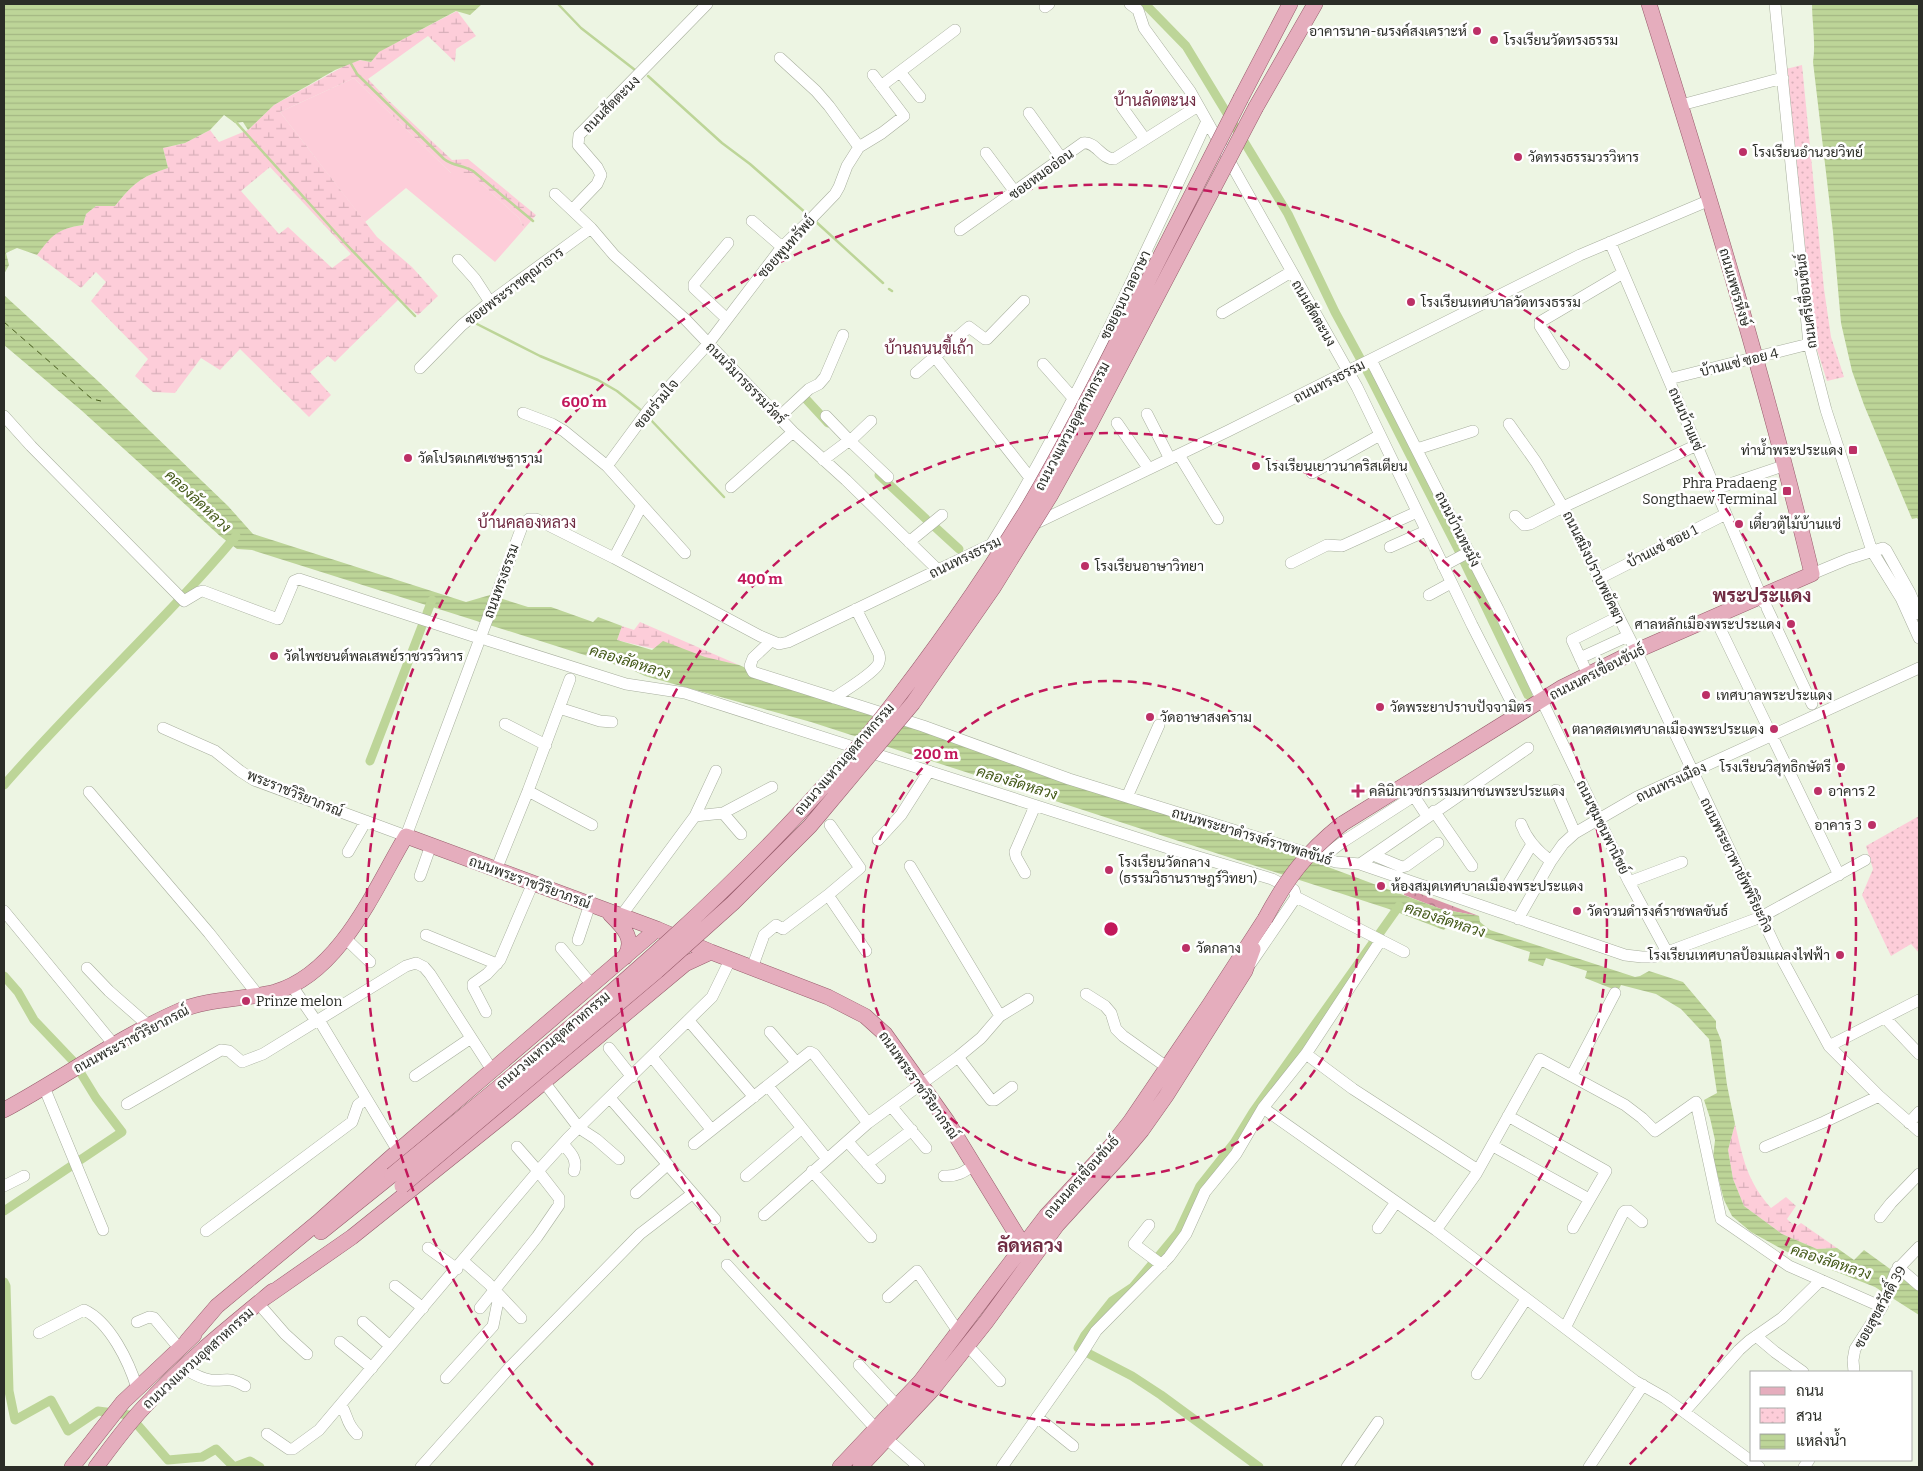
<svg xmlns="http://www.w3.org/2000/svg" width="1923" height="1471" viewBox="0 0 1923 1471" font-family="Bitter,Sarabun,serif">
<defs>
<pattern id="forest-crowns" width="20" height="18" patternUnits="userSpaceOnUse" patternTransform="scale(1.25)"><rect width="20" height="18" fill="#d995a7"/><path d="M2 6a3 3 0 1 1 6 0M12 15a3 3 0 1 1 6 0" fill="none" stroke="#b07a88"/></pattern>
<pattern id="wetland-marsh" width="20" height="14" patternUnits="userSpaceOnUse" patternTransform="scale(1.25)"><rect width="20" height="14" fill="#fdcdd9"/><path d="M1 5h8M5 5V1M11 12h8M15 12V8" fill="none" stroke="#d9b0ba"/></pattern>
<pattern id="park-dots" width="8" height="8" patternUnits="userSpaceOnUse" patternTransform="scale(1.25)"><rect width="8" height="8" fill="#fdcdd9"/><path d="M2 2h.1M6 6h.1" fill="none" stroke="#d9b0ba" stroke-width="1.8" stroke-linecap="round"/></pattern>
<pattern id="water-rules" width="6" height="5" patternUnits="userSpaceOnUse" patternTransform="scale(1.25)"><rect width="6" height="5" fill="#bdd598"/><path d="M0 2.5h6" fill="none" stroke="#a3b783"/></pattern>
</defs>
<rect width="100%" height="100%" fill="#edf5e3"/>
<path fill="#fdcdd9" d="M354 78 451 173H470L519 218 524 229 495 262 406 188 365 222 280 112Z"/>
<path fill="url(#forest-crowns)" d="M1405 888 1479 916 1441 909 1404 895Z"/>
<path fill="url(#wetland-marsh)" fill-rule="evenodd" d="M457 11 476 36 456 49 455 62 428 36 368 79 389 101 452 160 468 159 536 215 524 229 519 218 470 173H451L354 78 280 112 377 237 412 267 438 296 418 315 399 299 335 362 328 356 310 372 331 395 309 417 240 349 220 370 201 358 175 393 153 392 135 376 148 359 91 301 106 282 96 272 81 288 37 255C51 235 57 229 83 225L86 214 96 206H115C133 184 140 177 168 168L163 148 185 143 210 130 219 142 248 130 274 105 348 64 360 60 371 62 378 52ZM270 167 351 254 332 268 288 227 279 234 241 191Z
M640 622 739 665C698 656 657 651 617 640L622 626 634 630Z
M1735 1124C1743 1159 1747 1181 1771 1208L1786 1197 1796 1206 1787 1219 1796 1227 1801 1223 1837 1248 1817 1249 1782 1234 1744 1206 1733 1179 1728 1150Z"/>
<path fill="url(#park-dots)" d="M1802 65 1824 289 1831 337 1844 377 1827 381 1815 343 1786 69Z
M1919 816V953L1911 944 1891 956 1862 895 1873 869 1866 846Z"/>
<path fill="url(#water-rules)" d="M4 4H482L470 15 456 11 379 52 371 62 360 60 335 70 274 105 248 130 243 122 235 123 224 115 210 130 185 143 163 148 168 168C140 177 133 184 115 206H96L86 214 83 225C57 229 52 235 37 255L17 248 6 253 9 265 4 274Z
M1812 4H1919V521L1917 518 1912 519 1864 405 1852 371 1841 323 1833 232 1813 62C1816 43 1812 23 1812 4Z
M4 295 99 382 228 506 253 534 466 602 490 595 528 607H551L593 622 598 617 622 626 617 640 652 650 663 641 705 657 739 665 785 685 1329 863 1328 867 1441 909 1479 916 1480 922 1490 930 1635 977 1640 976 1649 971 1683 982 1716 1021V1028L1721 1040 1727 1085 1735 1124 1728 1150 1733 1179 1744 1206 1782 1234 1817 1249 1837 1248 1854 1260 1864 1250 1919 1290V1315L1875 1287 1791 1254 1751 1232 1732 1216 1724 1200 1713 1158 1715 1140 1710 1118 1704 1100 1717 1093 1709 1039 1681 1009 1656 994 1621 985 1618 991 1585 978 1587 971 1546 958 1543 966 1528 961 1530 952 1448 925 1444 930 1389 909 811 722 645 676 632 670 252 550 237 549 220 536 81 410 4 345Z"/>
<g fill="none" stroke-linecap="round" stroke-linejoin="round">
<path stroke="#bdd598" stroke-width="2.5" d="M558 4 581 28 635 70
M350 62 357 74 444 159C453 166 463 165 473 171L533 221
M648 76 722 143 750 164 807 214
M235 121 345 243 415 316
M814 220 883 283
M889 289 892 291
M473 322 540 356 598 380 617 391 642 411
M650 419 724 497"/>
<path stroke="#bdd598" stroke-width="9" d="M1145 4 1186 46 1288 214 1335 312 1361 360
M1366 369 1458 549 1528 695
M805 398 828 423
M879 475 926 519
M936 528 959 549
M427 613 432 600
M370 761 422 626
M4 785C78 700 163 623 236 536
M4 976 18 992 34 1020 74 1062 96 1098 122 1132 4 1211
M4 1282 6 1286 9 1391 15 1420 51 1400 68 1431 98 1411 129 1415 168 1460 202 1457 216 1449 234 1467 250 1461 260 1467
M1259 1467 1161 1395 1132 1376 1078 1348 1085 1335 1112 1301 1133 1287 1178 1233 1200 1186 1234 1143 1253 1112 1399 906"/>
<path stroke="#455a1a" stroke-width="1" stroke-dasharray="6 5" stroke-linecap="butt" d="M4 322 92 399 101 401"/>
<defs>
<path id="minor" d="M1130 4 1138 10 1144 28 1190 91 1357 387 1472 625 1518 715
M1775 4 1809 344 1826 410 1872 551 1901 598 1919 638
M1045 7 1049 4
M780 58 816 91 829 106 859 147
M900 72 920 97
M881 86 955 30
M1681 105 1783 78
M1122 107 1145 139
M1029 113 1062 159
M986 153 1015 192
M555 194 591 228 614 255 686 320 793 432 846 480 938 570
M572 210 597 184 601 175 597 167 578 145 579 135 707 4
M752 221 782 247
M960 230 1083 143C1096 141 1101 159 1114 159L1198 106
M1610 242 1764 603
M458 260 475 279 490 302
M1222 313 1291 272
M727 319 694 288V284L728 243
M935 357 1031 479
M1371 360 1498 609 1629 882 1667 952
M1043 364 1074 399
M1564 364 1540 326V322L1623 273
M420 368 462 325 490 302 591 228
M916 373 969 327 985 339H987L1024 301
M1669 379 1809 344
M523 413 552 424 564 431 607 466 685 553
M1147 414 1170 459
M4 416 31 446 184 601 199 592 203 591 278 619 294 581 299 579 476 637
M826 416 850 441 871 421
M779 417 809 389 819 384 825 377 843 335
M1117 423 1149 469
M1509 424 1536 462 1563 507 1530 524 1524 525 1515 516
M1697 445 1563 507 1636 651 1776 948 1829 1046 1879 1096 1919 1131
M1417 449 1473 431
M1179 455 1218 519
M823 460 847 442 850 441 888 477
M607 466 649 409 708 344 782 247 809 221 835 194 839 187 847 166 859 147 882 133 904 116 873 75
M1312 473 1380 435
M731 487 793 432
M1715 489 1786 465
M1030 526 1228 431 1580 255 1710 200
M909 542 942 515
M991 545C1074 409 1140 265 1207 121
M1390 547 1426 531
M614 558 642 505
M1291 563 1327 545 1342 546 1417 512
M1443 566 1469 552
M1812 574 1848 559 1883 548 1886 550 1910 593 1919 614
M1598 579 1726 514
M1429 595 1451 583
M1767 608 1812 704
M1715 618 1839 875
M487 640 626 684 685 693 1165 847 1272 879 1294 890 1296 897 1251 963
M771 641 753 658 750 666 753 672 923 726 1069 779 1336 862 1360 864 1625 955 1642 957H1654L1761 917 1865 860
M1580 658 1628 636
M1588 675 1572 640 1618 617
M834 698C847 689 868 677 877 666 880 662 880 658 879 654L856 609
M559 708 600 721 612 722
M505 724 546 745
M163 728 215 751 240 771 254 780 406 836 523 524 529 519H536L614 558 760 636 779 644 788 642 1011 535
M1410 790 1427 816
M1556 790 1575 833
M528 791 592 825
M89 792 209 933 258 995
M1127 797 1159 725
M1434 811 1472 866
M723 813 772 787
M695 816 723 813 741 834
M1521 824C1527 840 1537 851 1551 861
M878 840 901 815 929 771
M348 852 366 821
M1373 855 1402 867 1406 866 1438 843
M1323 857 1344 841 1414 796
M1360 864 1528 748
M910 866 1000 1016
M496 870 528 791 570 679
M1025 873 1016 857 1015 852 1035 806
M420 876 431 845
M1629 882 1682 862
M1507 886 1532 844
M828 895 866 951
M1296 897 1404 952
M4 911 115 1046
M621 916 695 816 716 771
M1518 919 1551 861 1563 844 1575 833 1637 797 1919 668
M426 935 497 964
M345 938 370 962
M578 940 590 904
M561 948 592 985
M87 968 109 991 149 1026
M752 968 764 935 776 925 783 929 828 895 860 868 830 825
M292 986 316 1021
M1086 994 1105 1006 1111 1013 1116 1029 1123 1036 1168 1068
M486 1012 473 987V984L487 974 500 960 533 883
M1885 1018 1919 1054
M319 1020 398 1151
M689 1021 754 1097
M770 1032 796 1062
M1829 1046 1919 1000
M609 1048 632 1077
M1306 1054 1353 1089 1478 1170
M652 1057 711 1129
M958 1057 991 1100H995L1012 1087
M1572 1075 1615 993
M415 1076 471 1038
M544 1082 579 1128 596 1139 619 1159
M768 1086 827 1159
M44 1087 103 1230
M610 1098 715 1219
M127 1104 221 1050 229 1051 242 1062 263 1054 406 966 416 963 424 967 430 974 492 1070
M891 1106 926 1148
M1263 1108 1436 1230 1635 1381 1665 1398 1759 1467
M1508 1116 1606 1171 1573 1228
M1909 1123 1919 1112
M848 1142 880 1178
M563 1144C570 1152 578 1159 574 1171
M694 1144 810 1052 814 1054 868 1123
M1493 1146 1589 1199
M1765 1147 1824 1122 1879 1096
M867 1164 912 1130
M812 1171 871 1237
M746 1176 802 1128
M944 1176C957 1177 964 1172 974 1165
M4 1186 24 1176
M636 1193 667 1165
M764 1215 868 1123 958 1057 981 1038 1000 1016 1028 999
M1880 1217 1891 1203 1919 1174
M1149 1225 1134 1244 1162 1265
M1378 1228 1396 1202
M1436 1230 1476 1174 1540 1059 1625 1105 1642 1118 1655 1131 1696 1102 1721 1219 1789 1266 1882 1307
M206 1231 352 1122 358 1105 366 1099
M428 1248 457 1269
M463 1261 488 1283 521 1318
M727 1265 876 1429
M1898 1267 1919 1285
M395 1286 423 1308
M888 1297 917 1271 959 1333
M258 1303 285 1334 307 1354
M480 1308 537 1237 559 1205V1198L538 1171 517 1147
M137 1322 149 1317 154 1318 179 1348
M363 1322 390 1346
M1565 1328 1623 1213 1625 1211H1629L1642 1222
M39 1333 84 1310C110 1322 129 1362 137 1388
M1756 1336 1775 1352 1803 1372
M340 1342 372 1368
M968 1346 1000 1381
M859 1365 898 1407
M183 1368C192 1373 199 1378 210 1380 227 1382 226 1375 245 1386
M1854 1372 1853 1360 1855 1349 1882 1307 1896 1271 1919 1247
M1477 1374 1526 1299
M446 1378 493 1326 499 1296
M341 1405C349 1417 345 1422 357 1434
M1684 1412 1739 1350 1749 1341 1782 1318 1821 1280
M1037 1417 1073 1446
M267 1434 289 1449H293L319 1430 538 1171 568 1138 712 997 730 960
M887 1439 919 1467
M421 1467 511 1366 640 1234 692 1194
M1002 1467 1081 1355 1096 1331 1169 1257 1186 1234 1205 1192 1236 1154 1263 1108 1306 1054 1381 940
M1347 1467 1378 1422
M1589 1467 1643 1385
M1804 1467 1809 1460"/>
<path id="major" d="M1241 98 1290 4
M1256 107 1315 4
M1342 824 1561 688 1636 651 1812 574C1766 382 1708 192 1649 4
M610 914C623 927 636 939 625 957
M4 1110C62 1079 119 1037 179 1011 209 998 243 1000 275 992 340 973 374 890 406 836L657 929 711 952 828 997 865 1016 885 1034 925 1090 947 1121 1023 1245 1033 1255
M321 1232 392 1175
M266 1297 352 1237 509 1111 685 964 711 952
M187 1341 217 1306 317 1223 398 1151 657 929
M72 1467 123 1402 194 1335
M96 1467C111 1447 126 1426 144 1407 183 1364 228 1328 273 1291
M840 1467 920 1382 1046 1216 1111 1146 1130 1122 1210 1004 1265 919
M860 1467 932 1390 986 1322 1057 1225 1121 1155 1142 1130 1166 1096 1245 971 1253 949"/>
</defs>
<use href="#minor" stroke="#a8af9e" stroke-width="12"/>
<use href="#major" stroke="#985c6c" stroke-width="16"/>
<use href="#minor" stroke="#fff" stroke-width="11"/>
<use href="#major" stroke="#e5adbd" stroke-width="15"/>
<defs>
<path id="major-bridge" d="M1265 919C1287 878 1306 853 1342 824
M392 1175C564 1033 741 894 881 719 933 653 981 584 1025 513 1062 451 1095 386 1127 322 1165 247 1203 172 1241 98
M402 1186 657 971 733 903 810 826 913 703 993 588 1050 496 1091 422 1256 107"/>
</defs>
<use href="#major-bridge" stroke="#985c6c" stroke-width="16" stroke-linecap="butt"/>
<use href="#major-bridge" stroke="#e5adbd" stroke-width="15"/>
</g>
<g fill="none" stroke="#c2185b" stroke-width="2.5" stroke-dasharray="9 6">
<circle cx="1111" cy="929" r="248"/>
<circle cx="1111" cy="929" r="496"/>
<path d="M593 1465A745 745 0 1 1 1629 1465"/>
</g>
<g fill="#bc3066" stroke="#fff" stroke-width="2">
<circle cx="1477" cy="31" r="5"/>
<circle cx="1494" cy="40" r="5"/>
<circle cx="1743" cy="152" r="5"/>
<circle cx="1518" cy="157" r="5"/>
<circle cx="1411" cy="302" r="5"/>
<rect x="1848" y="445" width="10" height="10" rx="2.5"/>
<circle cx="408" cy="458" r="5"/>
<circle cx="1256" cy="466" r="5"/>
<rect x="1782" y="486" width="10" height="10" rx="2.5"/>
<circle cx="1739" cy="524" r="5"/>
<circle cx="1085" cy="566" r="5"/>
<circle cx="1791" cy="624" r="5"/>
<circle cx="274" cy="656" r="5"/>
<circle cx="1706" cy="695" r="5"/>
<circle cx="1380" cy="707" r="5"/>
<circle cx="1150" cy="717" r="5"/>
<circle cx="1774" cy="729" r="5"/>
<circle cx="1841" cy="767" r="5"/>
<path d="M1355.5 783.5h5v5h5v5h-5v5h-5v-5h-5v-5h5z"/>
<circle cx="1818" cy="791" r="5"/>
<circle cx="1872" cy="825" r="5"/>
<circle cx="1109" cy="870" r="5"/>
<circle cx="1381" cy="886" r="5"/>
<circle cx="1577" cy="911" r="5"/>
<circle cx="1186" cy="948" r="5"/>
<circle cx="1840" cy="955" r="5"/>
<circle cx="246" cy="1001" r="5"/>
</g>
<g text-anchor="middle" stroke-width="5" stroke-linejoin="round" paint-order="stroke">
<g font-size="14" fill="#2b2d27" stroke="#fff" text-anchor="start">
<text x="1467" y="36" text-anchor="end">อาคารนาค-ณรงค์สงเคราะห์</text>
<text x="1504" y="45">โรงเรียนวัดทรงธรรม</text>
<text x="1753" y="157">โรงเรียนอำนวยวิทย์</text>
<text x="1528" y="162">วัดทรงธรรมวรวิหาร</text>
<text x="1421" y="307">โรงเรียนเทศบาลวัดทรงธรรม</text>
<text x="1843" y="455" text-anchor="end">ท่าน้ำพระประแดง</text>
<text x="418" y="463">วัดโปรดเกศเชษฐาราม</text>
<text x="1266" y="471">โรงเรียนเยาวนาคริสเตียน</text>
<text x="1777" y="488" text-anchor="end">Phra Pradaeng<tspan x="1777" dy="16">Songthaew Terminal</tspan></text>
<text x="1749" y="529">เตี๋ยวตู้ไม้บ้านแซ่</text>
<text x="1095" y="571">โรงเรียนอาษาวิทยา</text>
<text x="1781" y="629" text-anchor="end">ศาลหลักเมืองพระประแดง</text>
<text x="284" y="661">วัดไพชยนต์พลเสพย์ราชวรวิหาร</text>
<text x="1716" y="700">เทศบาลพระประแดง</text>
<text x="1390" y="712">วัดพระยาปราบปัจจามิตร</text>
<text x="1160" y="722">วัดอาษาสงคราม</text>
<text x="1764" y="734" text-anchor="end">ตลาดสดเทศบาลเมืองพระประแดง</text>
<text x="1831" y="772" text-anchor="end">โรงเรียนวิสุทธิกษัตรี</text>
<text x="1369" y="796">คลินิกเวชกรรมมหาชนพระประแดง</text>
<text x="1828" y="796">อาคาร 2</text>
<text x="1862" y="830" text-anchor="end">อาคาร 3</text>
<text x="1119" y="867">โรงเรียนวัดกลาง<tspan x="1119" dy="16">(ธรรมวิธานราษฎร์วิทยา)</tspan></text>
<text x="1391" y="891">ห้องสมุดเทศบาลเมืองพระประแดง</text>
<text x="1587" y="916">วัดจวนดำรงค์ราชพลขันธ์</text>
<text x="1196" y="953">วัดกลาง</text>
<text x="1830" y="960" text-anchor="end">โรงเรียนเทศบาลป้อมแผลงไฟฟ้า</text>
<text x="256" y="1006">Prinze melon</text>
</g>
<g font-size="14" fill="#2b2d27" stroke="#fff">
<text transform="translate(611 104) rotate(-45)" y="5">ถนนสัตตะนง</text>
<text transform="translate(1041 174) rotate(-36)" y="5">ซอยหมออ่อน</text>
<text transform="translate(786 247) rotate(-48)" y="5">ซอยพูนทรัพย์</text>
<text transform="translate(514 286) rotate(-37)" y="5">ซอยพระราชคุณาธาร</text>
<text transform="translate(1735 287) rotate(74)" y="5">ถนนเพชรหึงษ์</text>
<text transform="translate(1125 295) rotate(-64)" y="5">ซอยอุนบาลอาษา</text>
<text transform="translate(1806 301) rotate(-97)" y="5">ถนนศรีเขื่อนขันธ์</text>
<text transform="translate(1314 313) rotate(60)" y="5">ถนนสัตตะนง</text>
<text transform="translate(1739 362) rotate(-14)" y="5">บ้านแซ่ ซอย 4</text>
<text transform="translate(1329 381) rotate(-27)" y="5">ถนนทรงธรรม</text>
<text transform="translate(746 383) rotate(46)" y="5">ถนนวิมารธรรมวัตร์</text>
<text transform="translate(656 404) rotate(-50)" y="5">ซอยร่วมใจ</text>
<text transform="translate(1686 419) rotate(67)" y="5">ถนนบ้านแซ่</text>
<text transform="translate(1072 426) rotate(-62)" y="5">ถนนวงแหวนอุตสาหกรรม</text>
<text transform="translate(1458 529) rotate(63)" y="5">ถนนบ้านทะมัง</text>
<text transform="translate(1662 546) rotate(-27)" y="5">บ้านแซ่ ซอย 1</text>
<text transform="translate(965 557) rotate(-26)" y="5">ถนนทรงธรรม</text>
<text transform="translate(1594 567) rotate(64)" y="5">ถนนสมิงปราบพยัคฆา</text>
<text transform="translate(501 581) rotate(-70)" y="5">ถนนทรงธรรม</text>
<text transform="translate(1597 672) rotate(-27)" y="5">ถนนนครเขื่อนขันธ์</text>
<text transform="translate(844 759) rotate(-49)" y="5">ถนนวงแหวนอุตสาหกรรม</text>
<text transform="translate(1671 782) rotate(-25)" y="5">ถนนทรงเมือง</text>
<text transform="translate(295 793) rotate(22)" y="5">พระราชวิริยาภรณ์</text>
<text transform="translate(1603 827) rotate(64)" y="5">ถนนชุมชนพานิชย์</text>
<text transform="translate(1252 836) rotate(17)" y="5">ถนนพระยาดำรงค์ราชพลขันธ์</text>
<text transform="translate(1737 865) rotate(64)" y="5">ถนนพระยาพายัพพิริยะกิจ</text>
<text transform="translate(530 882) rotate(20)" y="5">ถนนพระราชวิริยาภรณ์</text>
<text transform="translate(131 1039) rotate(-28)" y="5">ถนนพระราชวิริยาภรณ์</text>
<text transform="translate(553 1040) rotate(-40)" y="5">ถนนวงแหวนอุตสาหกรรม</text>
<text transform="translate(919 1085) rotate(55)" y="5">ถนนพระราชวิริยาภรณ์</text>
<text transform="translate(1081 1177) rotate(-48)" y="5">ถนนนครเขื่อนขันธ์</text>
<text transform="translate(1880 1307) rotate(-61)" y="5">ซอยสุขสวัสดิ์ 39</text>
<text transform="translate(198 1358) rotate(-42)" y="5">ถนนวงแหวนอุตสาหกรรม</text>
</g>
<g font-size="15" font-style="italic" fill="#455a1a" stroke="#fff">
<text transform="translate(198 501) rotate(43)" y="5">คลองลัดหลวง</text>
<text transform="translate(630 662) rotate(17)" y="5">คลองลัดหลวง</text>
<text transform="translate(1017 783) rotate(17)" y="5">คลองลัดหลวง</text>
<text transform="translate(1445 920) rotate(18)" y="5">คลองลัดหลวง</text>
<text transform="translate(1831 1262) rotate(18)" y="5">คลองลัดหลวง</text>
</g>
<g font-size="16" fill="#702b42" stroke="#fff">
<text x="1155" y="106">บ้านลัดตะนง</text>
<text x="929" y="354">บ้านถนนขี้เถ้า</text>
<text x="527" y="528">บ้านคลองหลวง</text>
</g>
<g font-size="19" font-weight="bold" fill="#702b42" stroke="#fff">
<text x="1762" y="602">พระประแดง</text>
<text x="1030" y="1252">ลัดหลวง</text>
</g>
</g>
<circle cx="1111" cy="929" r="8" fill="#c2185b" stroke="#fff" stroke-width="2.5"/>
<g font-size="15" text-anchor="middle" font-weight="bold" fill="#c2185b" stroke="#fff" stroke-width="5" stroke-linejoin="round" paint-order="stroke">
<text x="584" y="407">600 m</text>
<text x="760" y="584">400 m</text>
<text x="936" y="759">200 m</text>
</g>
<rect width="1923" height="1471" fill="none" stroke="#2b2d27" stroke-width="10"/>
<rect x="1750" y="1371" width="162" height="90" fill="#ffffff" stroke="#aaaba9"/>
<rect x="1760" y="1387" width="25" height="8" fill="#e5adbd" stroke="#aaaba9"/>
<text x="1796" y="1396" font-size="15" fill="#2b2d27">ถนน</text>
<rect x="1760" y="1408" width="25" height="15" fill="url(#park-dots)" stroke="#aaaba9"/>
<text x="1796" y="1421" font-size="15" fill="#2b2d27">สวน</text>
<rect x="1760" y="1434" width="25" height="15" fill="url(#water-rules)" stroke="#aaaba9"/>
<text x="1796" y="1446" font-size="15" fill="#2b2d27">แหล่งน้ำ</text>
</svg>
